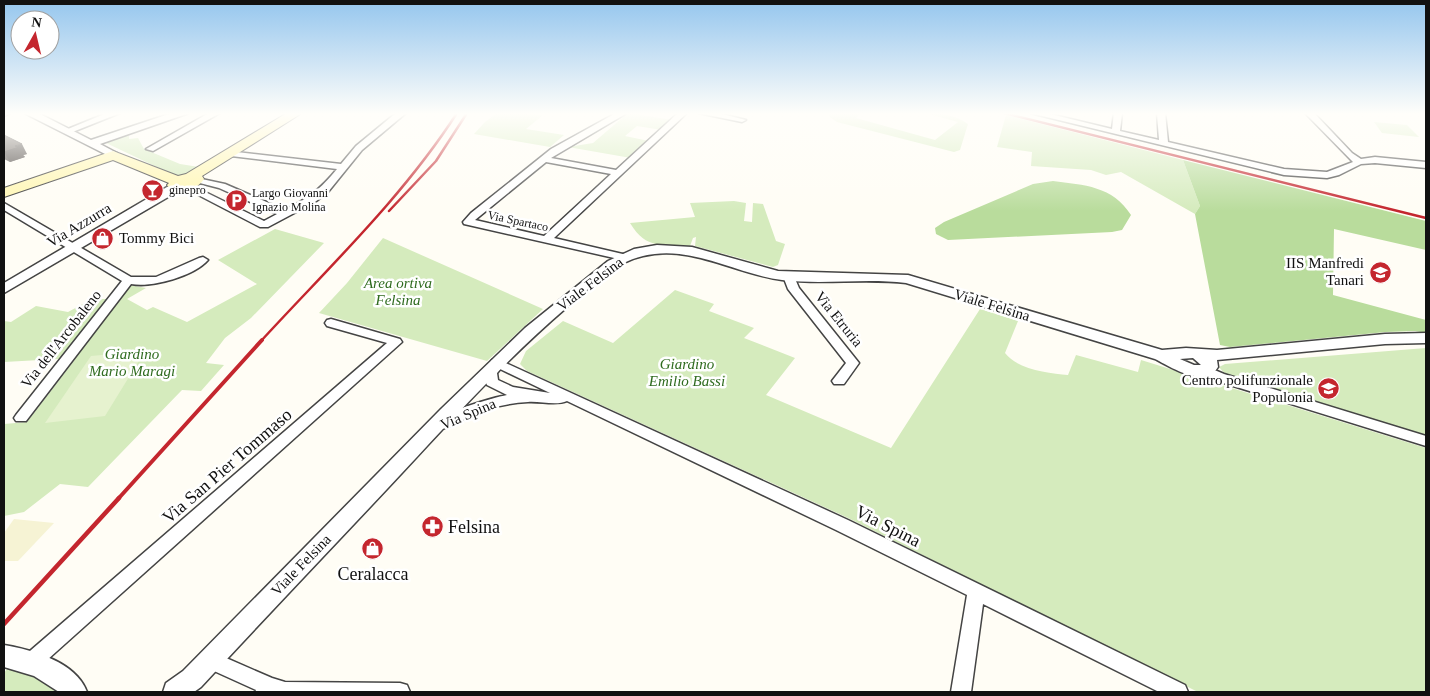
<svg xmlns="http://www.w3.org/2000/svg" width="1430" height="696" viewBox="0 0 1430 696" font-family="'Times New Roman',serif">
<rect width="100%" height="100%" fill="#fffdf5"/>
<path fill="#f6f3d4" d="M14 519 54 523 18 561H4V533Z"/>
<path fill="#d5ebbd" d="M497 113 543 115 526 129 564 135 550 147 474 134 485 122Z
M628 113 672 120 662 130 637 126 625 136 649 141 631 158 568 147 593 143Z
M861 113 856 118 935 140 958 122 925 113C940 113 956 115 968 124L960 150 954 152 837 122 830 117 829 114Z
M1006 115 1183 160 1200 206 1195 214 1121 172 1106 175 1091 170 1031 166 1032 152 997 147Z
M1374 122 1407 125 1419 137 1382 133Z
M123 134 129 136V139L138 138 144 149 180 164 199 167 180 178 104 142Z
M734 201 746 203 744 221 752 222 753 203 763 204 776 241 785 244 778 265 773 267 695 246 696 237 693 238 690 246C662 243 647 251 630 223L695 217 690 203Z
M275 229 324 243 251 318 225 338 206 363 224 365 201 391 182 390 88 487 60 484 24 512 4 516V424L27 422 76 358 4 362V321L11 322 36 306 68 312 92 299H108L123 284 146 288 127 299 147 310 153 307 187 322 257 284 218 260Z
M383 238 543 309 487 361 319 313 347 283Z
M675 290 714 304 709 311 754 328 744 338 795 358 766 395 891 448 980 309 1018 321 1005 353C1018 370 1049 373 1068 375L1076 355 1138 372 1141 360 1426 448V692H1198L846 517 527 371 520 364 526 351 563 321 613 343Z
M1426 348V436L1225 374 1219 367 1225 364Z
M10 665 93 692H4V673Z"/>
<path fill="#b9dc9c" d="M1183 160 1426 221V250L1334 229 1333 295 1426 320V333L1415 331 1386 332 1230 347 1220 345 1195 214 1200 206Z
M1053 181C1084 185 1113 186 1131 215L1122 230 1112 232 948 240 936 234 935 228 944 222 1033 184Z"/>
<path fill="#e6f2cf" d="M145 351 105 416 45 423 91 356Z"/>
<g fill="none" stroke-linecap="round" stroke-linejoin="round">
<defs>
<path id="minor" d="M4 113H10L4 116Z
M107 113H120L70 133 63 131Z
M209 113H220L153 151 146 149Z
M396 113H406L362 150 328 192 315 202 268 227H260L181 186 183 184H189L264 221 277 214 219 188 192 181 197 178 225 184 285 210C308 198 320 190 337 169L231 156 228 155V151L341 164 356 146Z
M616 113H627L551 158 616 170 678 113H687L554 238 627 255 628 257 627 259 623 260 464 224 463 222 471 213 551 149ZM546 162 611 174 544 236 475 220Z
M698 113H718L746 120 742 122Z
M1030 113H1046L1112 129 1114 113H1122L1120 131 1159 140 1157 113H1165L1168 142 1284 169 1327 172 1353 162 1305 113H1314L1352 153 1361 159 1375 157 1426 162V168L1375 163 1361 164 1339 175 1327 178 1284 175Z
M4 203 131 277H156L199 258 203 257 208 260C194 276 152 288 131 284L26 421H16L14 418 16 415 122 281 4 210Z
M789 273 793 274 799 288 859 363 844 384H834L832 381 846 363 788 289 783 276Z
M331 319 400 339 402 342 37 669 30 672 23 669 21 663 23 657 387 343 327 326 325 323 327 320Z
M497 359 848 520 1185 685 1188 692H1159L983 604 971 692H951L967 595 836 530 567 401C557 406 540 401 528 402 509 403 489 407 471 416 461 420 446 432 435 428L433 425C441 412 492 398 507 395L487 385C482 375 487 369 492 360ZM500 369 550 393 513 387 498 380 497 373Z
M1205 366 1224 374 1426 436V446L1214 380 1199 370Z
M210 651 272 678 285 682 400 683 407 685 410 692H255L256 690 203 666 201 660 203 654Z"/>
<path id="tertiary" d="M24 113H38L91 140 172 113H189L100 144 117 153 119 155 113 158Z
M182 183 186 184 188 187 186 190 175 193 4 293V283L167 187Z
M657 245 692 247 778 271 908 275 1162 350 1186 348 1217 350 1385 334 1426 333V343L1385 344 1217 360 1218 367C1204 389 1171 367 1155 359L906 283C865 278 823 285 782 280 735 274 691 244 643 256 614 262 588 290 566 308 502 363 445 427 387 489 325 555 262 621 201 687L194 692H163L166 683 183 671 441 409 525 328 608 261 634 249ZM1193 358 1201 365H1194L1180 359Z
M4 645C33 650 76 662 87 692H59L34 676 4 667Z"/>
<path id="secondary" d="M287 113H302L202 176 204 179C195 192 183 192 169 188L167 185 169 183 113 160 4 197V188L113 151 178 176 186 174Z"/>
</defs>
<use href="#minor" stroke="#444" stroke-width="3"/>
<use href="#tertiary" stroke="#444" stroke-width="3"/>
<use href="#secondary" stroke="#333" stroke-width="2"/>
<use href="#minor" fill="#fff" fill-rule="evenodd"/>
<use href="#tertiary" fill="#fff" fill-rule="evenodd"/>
<use href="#secondary" fill="#fff6b0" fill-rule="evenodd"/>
<path stroke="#c4262e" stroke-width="2.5" d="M1004 113 1426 218
M389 211 436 161 467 113
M261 341C328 268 403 197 457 113"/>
<path stroke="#c4262e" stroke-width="4" d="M118 499 262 340"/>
<path stroke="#c4262e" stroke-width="4.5" d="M4 624 119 498"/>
</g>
<path fill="#4d4742" d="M4 135 27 154 23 155 25 157 10 162 4 159Z"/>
<path fill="#3f3936" d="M22 144 27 154 23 155 25 157 10 162 4 152 15 146Z"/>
<path fill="#5a524d" stroke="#3f3936" d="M4 135 22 144 15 146 19 147 4 152Z"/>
<linearGradient id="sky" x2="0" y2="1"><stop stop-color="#95c6ee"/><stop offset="0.54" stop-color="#fffefa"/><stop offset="1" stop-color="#fffefa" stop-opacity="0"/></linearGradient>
<rect width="1430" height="211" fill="url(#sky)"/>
<defs>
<symbol id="bar-disc" viewBox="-11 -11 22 22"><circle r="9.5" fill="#c4262e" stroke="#fff"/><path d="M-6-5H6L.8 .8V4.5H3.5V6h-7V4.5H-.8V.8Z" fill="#fff"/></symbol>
<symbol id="parking-disc" viewBox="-11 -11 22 22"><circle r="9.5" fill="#c4262e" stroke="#fff"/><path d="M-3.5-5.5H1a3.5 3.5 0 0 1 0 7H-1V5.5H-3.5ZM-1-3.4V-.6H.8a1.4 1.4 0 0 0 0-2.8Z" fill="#fff"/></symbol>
<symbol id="shop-disc" viewBox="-11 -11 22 22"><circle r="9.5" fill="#c4262e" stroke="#fff"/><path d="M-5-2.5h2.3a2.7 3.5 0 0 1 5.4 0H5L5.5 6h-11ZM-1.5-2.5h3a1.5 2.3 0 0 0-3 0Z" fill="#fff"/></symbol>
<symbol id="school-disc" viewBox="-11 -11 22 22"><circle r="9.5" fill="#c4262e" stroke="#fff"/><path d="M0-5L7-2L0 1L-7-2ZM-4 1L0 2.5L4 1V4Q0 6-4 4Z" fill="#fff"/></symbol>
<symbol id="pharmacy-disc" viewBox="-11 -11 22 22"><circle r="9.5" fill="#c4262e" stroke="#fff"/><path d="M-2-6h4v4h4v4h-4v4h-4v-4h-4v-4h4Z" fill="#fff"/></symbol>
</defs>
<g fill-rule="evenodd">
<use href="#bar-disc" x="140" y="178" width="25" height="25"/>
<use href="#parking-disc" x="224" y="188" width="25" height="25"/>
<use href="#shop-disc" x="90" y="226" width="25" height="25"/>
<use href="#school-disc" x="1368" y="260" width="25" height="25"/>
<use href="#school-disc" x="1316" y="376" width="25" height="25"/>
<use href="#pharmacy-disc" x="420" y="514" width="25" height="25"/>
<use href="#shop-disc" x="360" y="536" width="25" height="25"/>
</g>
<g text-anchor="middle" stroke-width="5" stroke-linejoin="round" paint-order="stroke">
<g font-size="12" fill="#111" stroke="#fff" text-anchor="start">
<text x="169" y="194">ginepro</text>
<text x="252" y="197">Largo Giovanni<tspan x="252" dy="14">Ignazio Molina</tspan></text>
</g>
<g font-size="12" fill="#111" stroke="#fff">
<text transform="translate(518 221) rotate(12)" y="4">Via Spartaco</text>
</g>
<g font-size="15" fill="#111" stroke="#fff">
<text transform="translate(79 225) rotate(-31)" y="5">Via Azzurra</text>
<text transform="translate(590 284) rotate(-37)" y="5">Viale Felsina</text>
<text transform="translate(992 305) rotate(17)" y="5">Viale Felsina</text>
<text transform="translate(839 319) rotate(51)" y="5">Via Etruria</text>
<text transform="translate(61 339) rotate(-52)" y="5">Via dell'Arcobaleno</text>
<text transform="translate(468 414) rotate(-23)" y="5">Via Spina</text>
<text transform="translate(301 565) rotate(-46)" y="5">Viale Felsina</text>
</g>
<g font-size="15" fill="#111" stroke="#fff" text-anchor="end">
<text x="119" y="243" text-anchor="start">Tommy Bici</text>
<text x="1364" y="268">IIS Manfredi<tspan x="1364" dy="17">Tanari</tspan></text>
<text x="1313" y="385">Centro polifunzionale<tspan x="1313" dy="17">Populonia</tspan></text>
</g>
<g font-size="15" font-style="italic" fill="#2f6b1f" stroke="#fff">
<text x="398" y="288">Area ortiva<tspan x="398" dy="17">Felsina</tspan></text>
<text x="132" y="359">Giardino<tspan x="132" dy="17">Mario Maragi</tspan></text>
<text x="687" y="369">Giardino<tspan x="687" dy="17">Emilio Bassi</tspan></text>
</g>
<g font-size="18" fill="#111" stroke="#fff">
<text transform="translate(227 466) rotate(-41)" y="6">Via San Pier Tommaso</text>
<text transform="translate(888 526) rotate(27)" y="6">Via Spina</text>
</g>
<g font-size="18" fill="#111" stroke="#fff" text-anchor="start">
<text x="448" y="533">Felsina</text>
<text x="373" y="580" text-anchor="middle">Ceralacca</text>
</g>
</g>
<rect width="1430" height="696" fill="none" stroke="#111111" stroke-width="10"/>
<g transform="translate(35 35) rotate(8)"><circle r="24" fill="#ffffff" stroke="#a0a0a0"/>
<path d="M0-4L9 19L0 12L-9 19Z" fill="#c4262e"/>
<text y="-8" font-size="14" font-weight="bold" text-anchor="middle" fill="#111111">N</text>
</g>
</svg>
